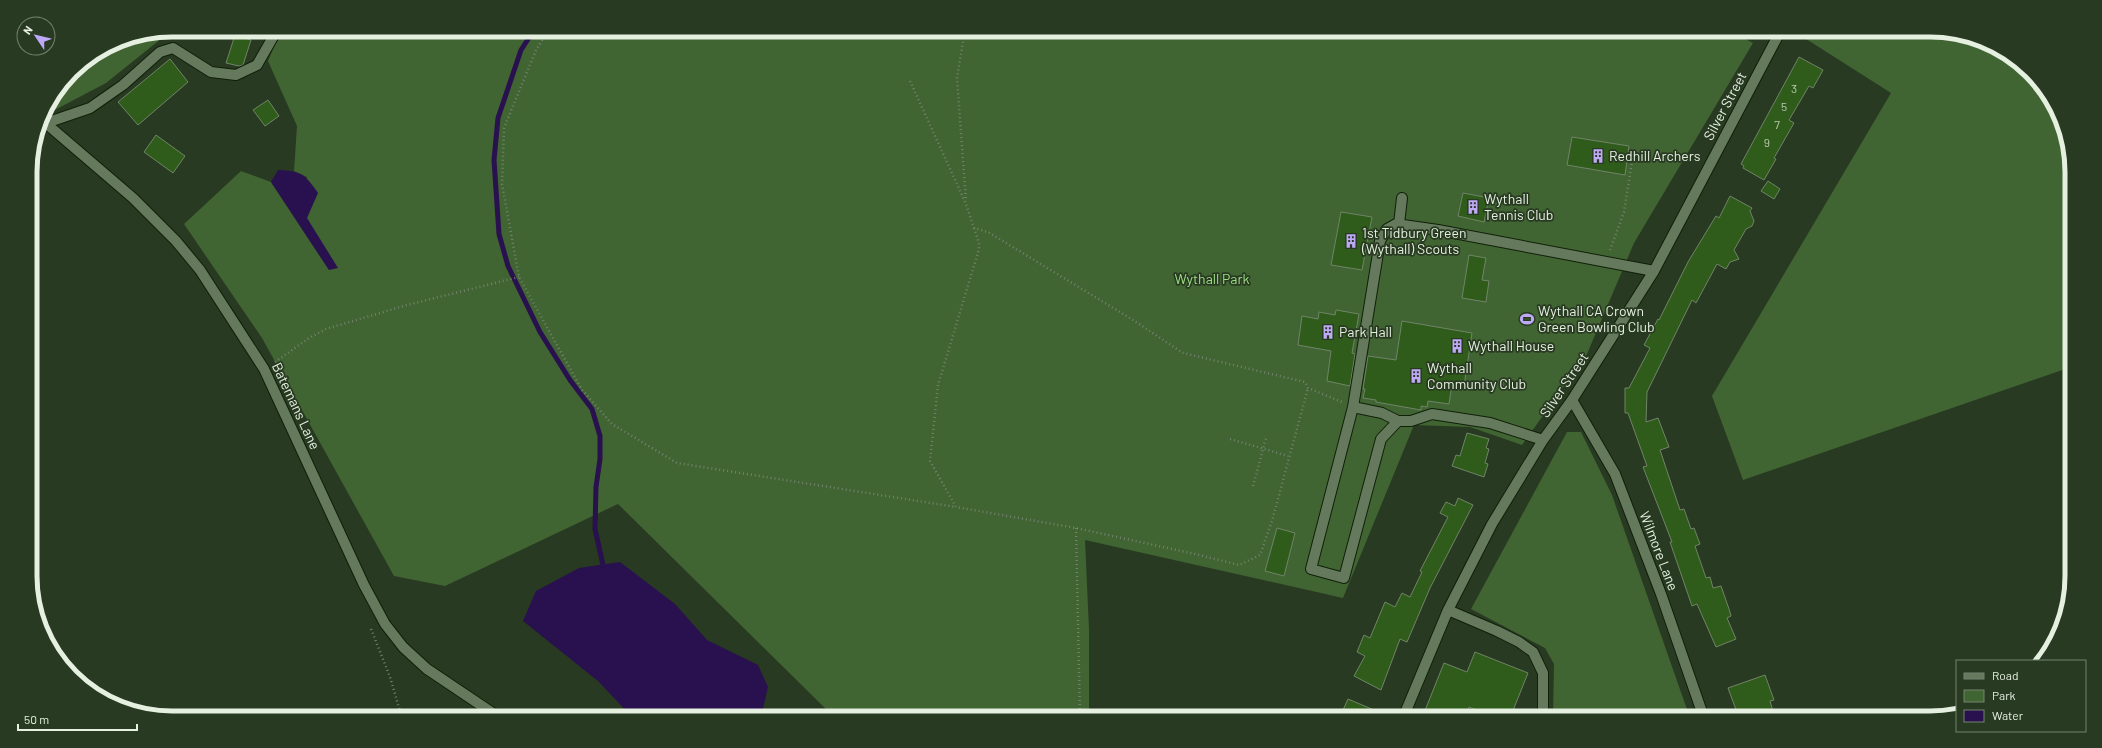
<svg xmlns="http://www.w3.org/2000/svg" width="2102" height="748" viewBox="0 0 2102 748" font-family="Barlow,sans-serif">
<rect width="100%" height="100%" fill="#283a21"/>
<path fill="#416433" d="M172 30 106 83 51 112 45 108 78 65 118 41Z
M281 30H1729L1753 43 1634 243 1587 354 1522 445 1470 427 1414 425 1343 598 1085 540 1089 629V718H835L618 504 445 586 394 576 262 338 184 224 241 171 271 182 329 270 307 218V177L294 171 297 126 268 61Z
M1792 30H1930L1976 37 2037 78 2061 117 2071 153V367L1743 480 1712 396 1891 93Z
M1567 432H1581L1612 495 1690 718H1553L1554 664 1545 648 1471 609Z"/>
<path fill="#29104f" d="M278 170C301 171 305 174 318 193L307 218 338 268 329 270 271 182Z
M620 562 675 604 707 640 758 665 768 687 761 717 633 718 598 681 523 621 536 591 579 568Z"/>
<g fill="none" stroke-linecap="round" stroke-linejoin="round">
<path stroke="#29104f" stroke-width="5" d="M534 30 521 50 498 118 494 160 499 234 508 266 540 332 570 380 592 409 600 436V459L596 487 595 529 603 565
M214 33 215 30"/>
</g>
<path fill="#2f5c1a" stroke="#708469" d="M235 35 251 40 243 65 239 66 226 63Z
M1799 57 1823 70 1813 88 1809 86 1789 120 1794 123 1774 158 1776 159 1764 180 1743 168 1744 166 1741 164Z
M170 59 188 82 138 125 118 102Z
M268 100 279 116 265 126 253 110Z
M156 135 185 156 173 173 144 152Z
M1572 137 1629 146 1625 175 1567 165Z
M1768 181 1780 189 1774 199 1761 191Z
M1463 193 1489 198 1484 222 1458 216Z
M1730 196 1752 208 1750 211 1754 221 1752 226 1746 229 1734 250 1739 259 1730 262 1726 269 1717 264 1696 303 1692 300 1647 392 1646 422 1658 418 1669 447 1660 450 1680 510 1684 509 1691 529 1694 528 1700 544 1695 546 1706 578 1710 577 1713 588 1721 586 1729 609 1731 616 1727 618 1736 639 1716 647 1697 604 1692 606 1670 542H1672L1643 467 1647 466 1628 413H1625V388H1629L1650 348 1644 345 1658 319 1659 320 1688 262 1716 216 1719 218Z
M1341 212 1372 217 1362 270 1331 265Z
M1469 255 1486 258 1482 280 1489 281 1486 302 1462 298Z
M1336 310 1359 314 1352 353 1355 354 1350 386 1327 381 1331 351 1298 345 1302 316 1318 319 1319 312 1335 315Z
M1402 321 1472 333 1464 386 1452 384 1449 404 1428 401 1427 407 1421 406V410L1376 402V400L1363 398 1365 389H1363L1368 356 1396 360Z
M1467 433 1489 439 1486 448 1489 449 1485 463 1488 464 1484 477 1452 466 1456 455 1460 456Z
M1458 498 1473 505 1430 588 1407 642 1400 639 1381 690 1354 676 1365 656 1357 652 1364 635 1370 638 1385 602 1395 607 1402 593 1410 597 1422 572 1420 571 1448 517 1440 513 1446 502 1455 506Z
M1277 528 1295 533 1284 576 1265 571Z
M1475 652 1528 673 1510 718H1495L1469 707 1465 718H1422L1444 663 1467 672Z
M1765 675 1774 700 1770 701 1775 718H1739L1728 688Z
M1348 699 1393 718H1345L1348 713 1343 710Z"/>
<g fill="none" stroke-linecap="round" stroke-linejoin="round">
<defs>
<path id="minor" d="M42 120 133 198 176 241 200 270 264 369 364 585 385 624 403 647 427 669 500 718
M46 123 90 108 123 85 160 52 173 48 211 72 236 75 257 65 277 30
M1399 224 1402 198
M1572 400 1615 474 1661 594 1704 718
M1353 407 1382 413 1398 421H1411L1432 414 1490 423 1543 440
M1398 421 1381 439 1344 578 1311 569 1353 407 1380 241 1387 229 1396 224 1438 230 1654 271
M1448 610 1497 631 1519 642 1533 652 1543 673V718
M1403 718 1448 610 1492 524 1543 440 1572 400 1654 271 1781 30"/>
</defs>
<use href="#minor" stroke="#102009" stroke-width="12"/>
<path stroke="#73836e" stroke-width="2.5" stroke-dasharray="1 3" stroke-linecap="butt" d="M549 30 536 50 504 128 502 184 519 277 582 390 612 424 677 463 956 507
M965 30 957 78 966 201
M910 81 966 204 974 228 988 232 1133 320 1183 353 1305 382 1308 388 1342 402
M974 228 979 243V249L938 385 930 461 956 507 1076 528 1195 554 1239 565 1260 555 1272 521 1308 388
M1610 250 1624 212 1633 155
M275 362 309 338 326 329 407 305 519 277
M1230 439 1288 456
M1253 486 1266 438
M1076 528 1080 718
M371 629 390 677 402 718"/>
<use href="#minor" stroke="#65795d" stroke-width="10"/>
</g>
<defs>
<symbol id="building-bare" viewBox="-9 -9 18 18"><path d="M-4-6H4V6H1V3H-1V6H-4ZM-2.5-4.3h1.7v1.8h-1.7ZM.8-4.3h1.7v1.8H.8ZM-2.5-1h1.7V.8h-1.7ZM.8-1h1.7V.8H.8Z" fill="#bda9f5" stroke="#283a21" stroke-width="2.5" paint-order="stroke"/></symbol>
<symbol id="stadium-bare" viewBox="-9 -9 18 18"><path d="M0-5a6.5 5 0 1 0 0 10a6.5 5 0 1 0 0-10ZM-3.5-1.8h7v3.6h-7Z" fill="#bda9f5" stroke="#283a21" stroke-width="2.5" paint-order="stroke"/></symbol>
</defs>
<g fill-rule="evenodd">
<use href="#building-bare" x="1588" y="146" width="20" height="20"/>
<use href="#building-bare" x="1463" y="197" width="20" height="20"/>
<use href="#building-bare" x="1341" y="231" width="20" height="20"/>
<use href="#stadium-bare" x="1517" y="309" width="20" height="20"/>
<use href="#building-bare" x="1318" y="322" width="20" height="20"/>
<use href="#building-bare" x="1447" y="336" width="20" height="20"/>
<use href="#building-bare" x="1406" y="366" width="20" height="20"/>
</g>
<g text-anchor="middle" stroke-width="3.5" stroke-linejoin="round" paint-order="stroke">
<g font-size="12" fill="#b8cbaf">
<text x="1794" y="93">3</text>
<text x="1784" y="111">5</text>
<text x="1777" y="129">7</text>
<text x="1767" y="147">9</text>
</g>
<g font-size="14" fill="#e5f0e1" stroke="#283a21">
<text transform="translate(1725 106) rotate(-62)" y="5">Silver Street</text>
<text transform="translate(1564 385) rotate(-56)" y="5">Silver Street</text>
<text transform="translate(296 406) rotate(65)" y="5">Batemans Lane</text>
<text transform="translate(1659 551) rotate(69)" y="5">Wilmore Lane</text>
</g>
<g font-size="14" fill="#e5f0e1" stroke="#283a21" text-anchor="start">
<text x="1609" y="161">Redhill Archers</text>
<text x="1484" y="204">Wythall<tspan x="1484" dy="16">Tennis Club</tspan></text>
<text x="1362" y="238">1st Tidbury Green<tspan x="1362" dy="16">(Wythall) Scouts</tspan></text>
<text x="1538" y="316">Wythall CA Crown<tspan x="1538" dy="16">Green Bowling Club</tspan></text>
<text x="1339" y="337">Park Hall</text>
<text x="1468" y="351">Wythall House</text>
<text x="1427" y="373">Wythall<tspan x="1427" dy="16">Community Club</tspan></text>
</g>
<g font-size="14" fill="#9dde84" stroke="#283a21">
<text x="1212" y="284">Wythall Park</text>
</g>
</g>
<path d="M0 0H2102V748H0ZM172 37H1930A135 135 0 0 1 2065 172V576A135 135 0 0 1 1930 711H172A135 135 0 0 1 37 576V172A135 135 0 0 1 172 37Z" fill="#283a21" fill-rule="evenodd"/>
<path fill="none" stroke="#e5f0e1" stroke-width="5" d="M172 37H1930A135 135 0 0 1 2065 172V576A135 135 0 0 1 1930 711H172A135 135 0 0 1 37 576V172A135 135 0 0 1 172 37Z"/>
<rect x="1956" y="660" width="130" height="72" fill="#283a21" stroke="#74836e"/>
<rect x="1964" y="673" width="20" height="6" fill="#65795d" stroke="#74836e"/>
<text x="1992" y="680" font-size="12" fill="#e5f0e1">Road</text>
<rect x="1964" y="690" width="20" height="12" fill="#416433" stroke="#74836e"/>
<text x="1992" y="700" font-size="12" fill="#e5f0e1">Park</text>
<rect x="1964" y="710" width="20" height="12" fill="#29104f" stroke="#74836e"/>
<text x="1992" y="720" font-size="12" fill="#e5f0e1">Water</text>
<g transform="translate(36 36) rotate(305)"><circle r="19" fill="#283a21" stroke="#74836e"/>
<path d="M0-3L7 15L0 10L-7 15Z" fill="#bda9f5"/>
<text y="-6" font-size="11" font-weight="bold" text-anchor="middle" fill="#e5f0e1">N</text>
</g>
<path d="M18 724v6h119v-6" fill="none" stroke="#e5f0e1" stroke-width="2"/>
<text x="24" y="724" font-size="12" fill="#e5f0e1" stroke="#283a21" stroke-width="3" paint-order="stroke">50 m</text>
</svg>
